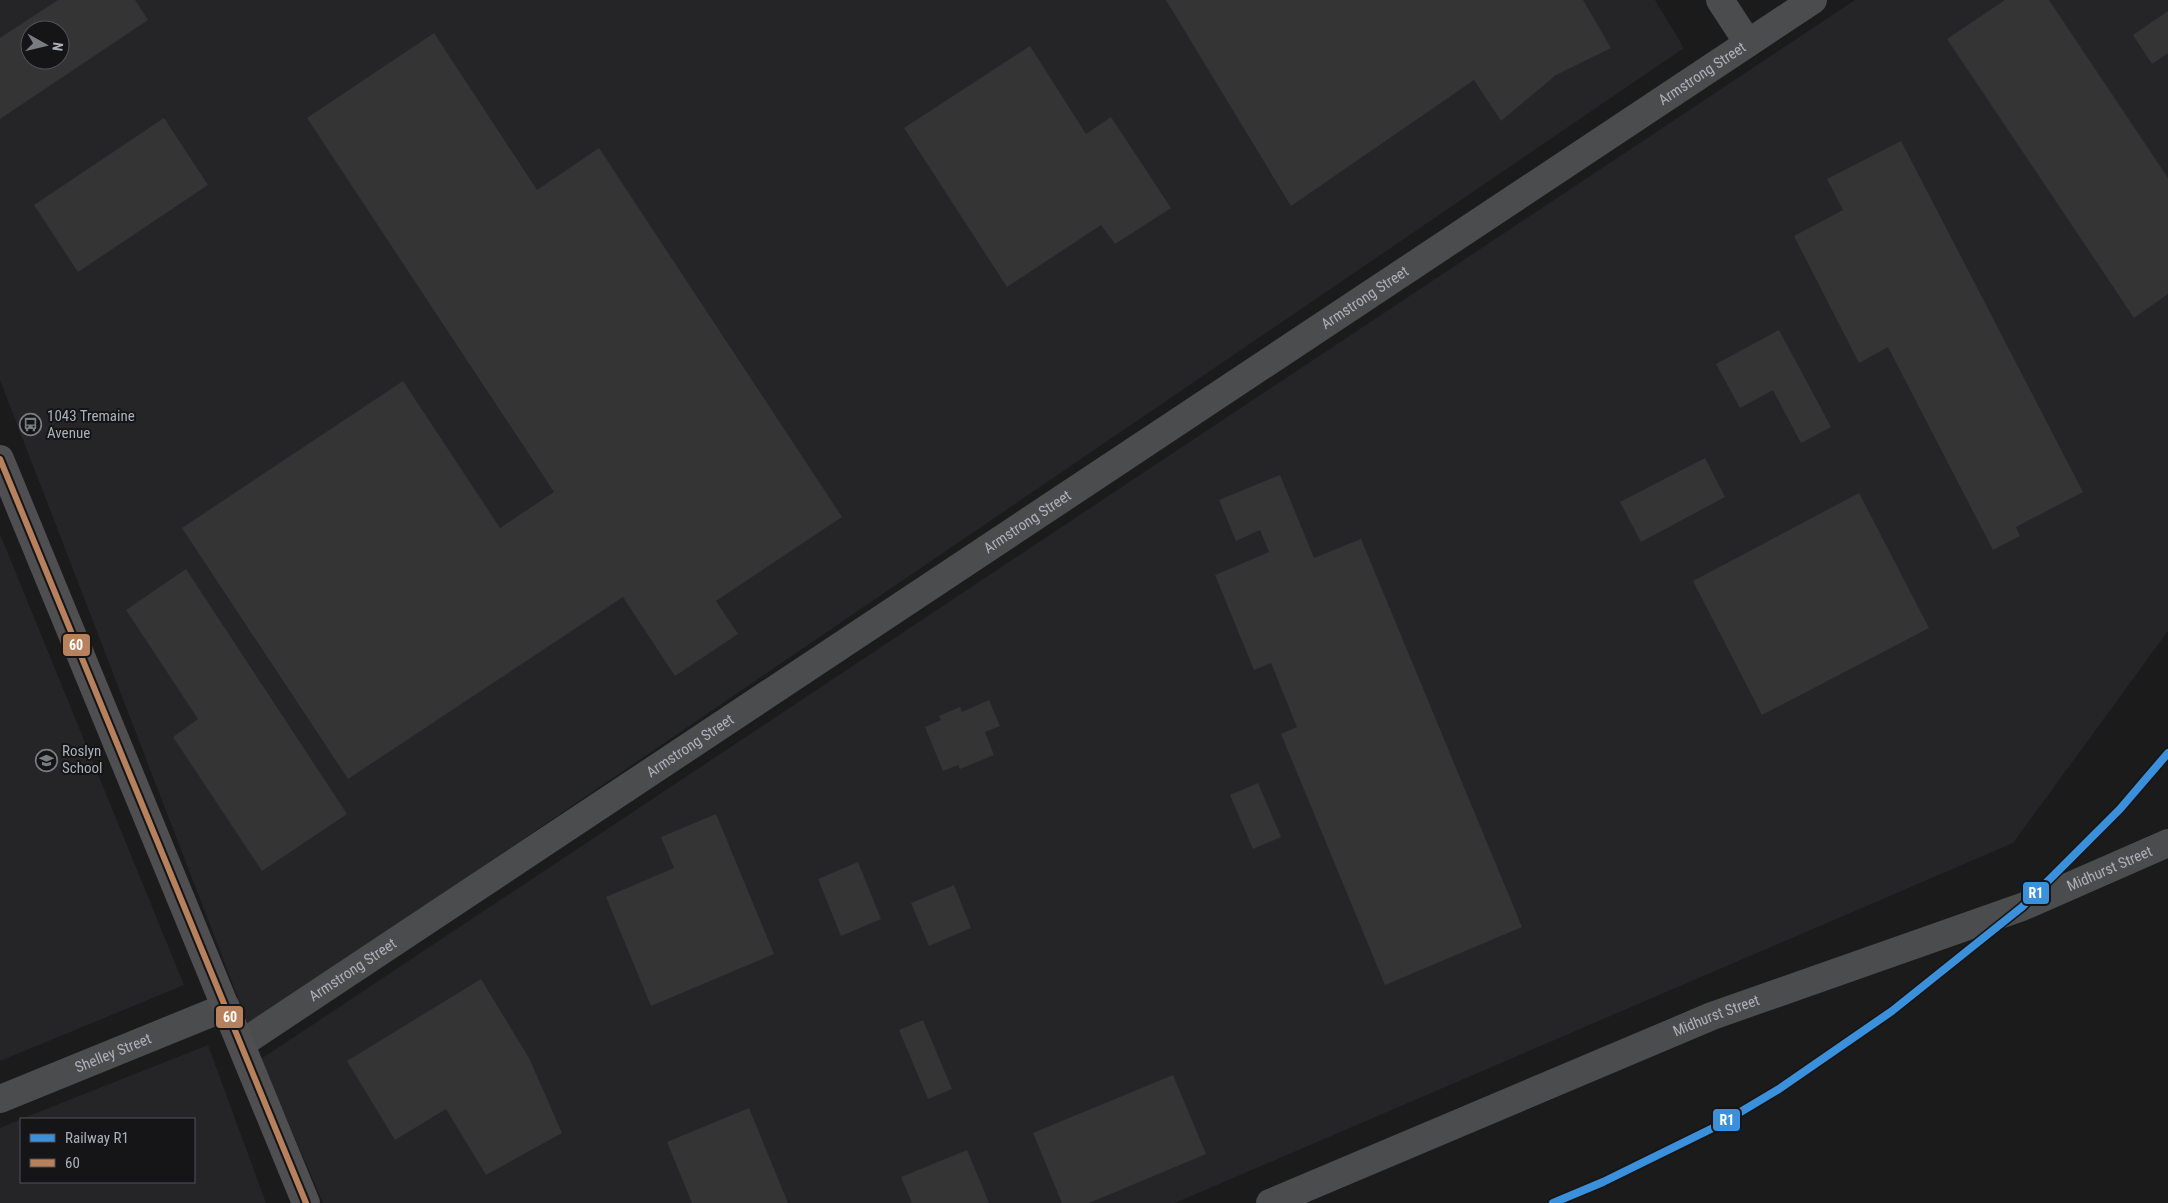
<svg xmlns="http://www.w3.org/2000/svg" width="2168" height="1203" viewBox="0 0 2168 1203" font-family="'Roboto Condensed',sans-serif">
<rect width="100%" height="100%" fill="#1b1b1b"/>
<path fill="#252527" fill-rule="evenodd" d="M0 0H1655L1684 48 249 1026 0 380ZM30 30H60V60H30Z
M1855 0H2168V631L2013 843 1175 1203H323L261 1059Z
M0 534 184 985 0 1061Z
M208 1045 266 1203H0V1128L21 1119V1182H194V1119H21Z"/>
<path fill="#343435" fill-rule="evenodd" d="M58 0H135L148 20 0 119V38ZM30 30H60V60H30Z
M1166 0H1583L1611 48 1556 75 1501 121 1474 80 1291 206Z
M2005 0H2049L2168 178V294L2134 318 1947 39Z
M2168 11V53L2152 64 2133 35Z
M434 33 537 190 599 148 842 517 716 601 738 634 675 676 623 597 348 779 182 528 403 381 500 528 554 492 307 118Z
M1030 46 1086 134 1111 117 1171 208 1115 244 1101 225 1007 287 904 128Z
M164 118 208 185 78 272 34 205Z
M1901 141 2083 492 2016 527 2020 536 1993 550 1888 347 1859 363 1794 236 1843 210 1827 179Z
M1779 330 1831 427 1801 443 1773 390 1740 408 1716 364Z
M1705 458 1725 497 1641 542 1620 502Z
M1280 475 1314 558 1361 539 1522 927 1385 985 1281 734 1297 727 1271 663 1254 670 1215 575 1269 552 1260 530 1236 541 1219 500Z
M1859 493 1929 628 1762 715 1693 581Z
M186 569 347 814 262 871 173 737 198 719 126 610Z
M989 700 1000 726 985 732 994 755 960 769 958 765 943 771 925 727 941 720 939 716 960 707 962 712Z
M1258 783 1281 837 1253 849 1230 795Z
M716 814 774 954 651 1006 606 897 674 868 661 837Z
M858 862 881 919 841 936 818 879Z
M954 885 971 928 929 946 911 903Z
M481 979 529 1058 562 1133 486 1175 446 1109 395 1140 347 1061Z
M923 1020 952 1089 928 1099 899 1030Z
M1173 1075 1206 1154 1089 1203H1062L1033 1133Z
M749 1108 788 1203H692L667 1142Z
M967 1150 989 1203H912L901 1177Z"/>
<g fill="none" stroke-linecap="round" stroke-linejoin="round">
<g stroke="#4b4c4d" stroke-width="28">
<path d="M1720 0 1748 43"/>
<path id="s1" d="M241 1044 1813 0"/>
<path id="s2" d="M1270 1203 1712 1016 2022 907 2168 843"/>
</g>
<path stroke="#4b4c4d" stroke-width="28" id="s3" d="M0 1099 226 1007"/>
<path stroke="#4f4f52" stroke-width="28" d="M0 459 306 1203"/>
<defs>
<path id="bus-1" d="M0 459 306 1203"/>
</defs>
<use href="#bus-1" stroke="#151517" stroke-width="10"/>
<use href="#bus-1" stroke="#b6815c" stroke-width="6"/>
<defs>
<path id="rail-1" d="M1553 1203 1603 1182 1717 1126 1779 1089 1892 1011 2022 907 2120 809 2168 753"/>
</defs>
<use href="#rail-1" stroke="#151517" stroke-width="11"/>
<use href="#rail-1" stroke="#3a90db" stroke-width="8"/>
</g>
<defs>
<symbol id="bus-ring" viewBox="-11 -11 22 22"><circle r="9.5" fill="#151517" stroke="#7a7c82" stroke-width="1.5"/><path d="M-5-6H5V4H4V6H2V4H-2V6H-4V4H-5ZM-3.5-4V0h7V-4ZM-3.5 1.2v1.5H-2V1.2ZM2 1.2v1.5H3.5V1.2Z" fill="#7a7c82"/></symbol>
<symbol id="school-ring" viewBox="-11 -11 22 22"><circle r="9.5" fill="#151517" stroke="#7a7c82" stroke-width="1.5"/><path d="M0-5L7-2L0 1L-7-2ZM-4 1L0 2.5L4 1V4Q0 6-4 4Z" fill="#7a7c82"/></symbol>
</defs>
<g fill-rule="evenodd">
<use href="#bus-ring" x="18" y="412" width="25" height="25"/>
<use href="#school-ring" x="34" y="748" width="25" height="25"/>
</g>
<g text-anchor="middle" stroke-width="4" stroke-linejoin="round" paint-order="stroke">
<g font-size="15" fill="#adb0ba" stroke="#151517">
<text dy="5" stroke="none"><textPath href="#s1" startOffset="1754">Armstrong Street</textPath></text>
<text dy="5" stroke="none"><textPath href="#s1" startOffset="1349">Armstrong Street</textPath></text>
<text dy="5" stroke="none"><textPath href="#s1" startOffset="944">Armstrong Street</textPath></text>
<text dy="5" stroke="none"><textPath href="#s1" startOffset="539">Armstrong Street</textPath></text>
<text dy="5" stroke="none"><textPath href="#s2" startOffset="904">Midhurst Street</textPath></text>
<text dy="5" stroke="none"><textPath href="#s1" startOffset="134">Armstrong Street</textPath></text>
<text dy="5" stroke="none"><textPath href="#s2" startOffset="484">Midhurst Street</textPath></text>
<text dy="5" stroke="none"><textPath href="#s3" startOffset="122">Shelley Street</textPath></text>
</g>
<g font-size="15" fill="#adb0ba" stroke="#151517" text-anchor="start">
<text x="47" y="421">1043 Tremaine<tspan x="47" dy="17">Avenue</tspan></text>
<text x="62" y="756">Roslyn<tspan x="62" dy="17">School</tspan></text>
</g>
</g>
<g stroke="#151517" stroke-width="2">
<rect x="62" y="633" width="29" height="24" rx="5" fill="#b6815c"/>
<rect x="2022" y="881" width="28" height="24" rx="5" fill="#3a90db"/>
<rect x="215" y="1005" width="29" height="24" rx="5" fill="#b6815c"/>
<rect x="1712" y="1108" width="29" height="24" rx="5" fill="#3a90db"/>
</g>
<g font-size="14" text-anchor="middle" font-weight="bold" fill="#fff">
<text x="76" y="650">60</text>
<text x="2036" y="898">R1</text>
<text x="230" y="1022">60</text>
<text x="1727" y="1125">R1</text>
</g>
<rect x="20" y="1118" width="175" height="65" fill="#151517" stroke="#525358"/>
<rect x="30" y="1134" width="25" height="8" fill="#3a90db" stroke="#525358"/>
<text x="65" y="1143" font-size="15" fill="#adb0ba">Railway R1</text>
<rect x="30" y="1159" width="25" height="8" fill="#b6815c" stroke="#525358"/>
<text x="65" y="1168" font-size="15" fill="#adb0ba">60</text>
<g transform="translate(45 45) rotate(98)"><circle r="24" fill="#151517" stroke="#525358"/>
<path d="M0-4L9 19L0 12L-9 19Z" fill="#7a7c82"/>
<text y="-8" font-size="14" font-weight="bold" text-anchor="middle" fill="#adb0ba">N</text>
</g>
</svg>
